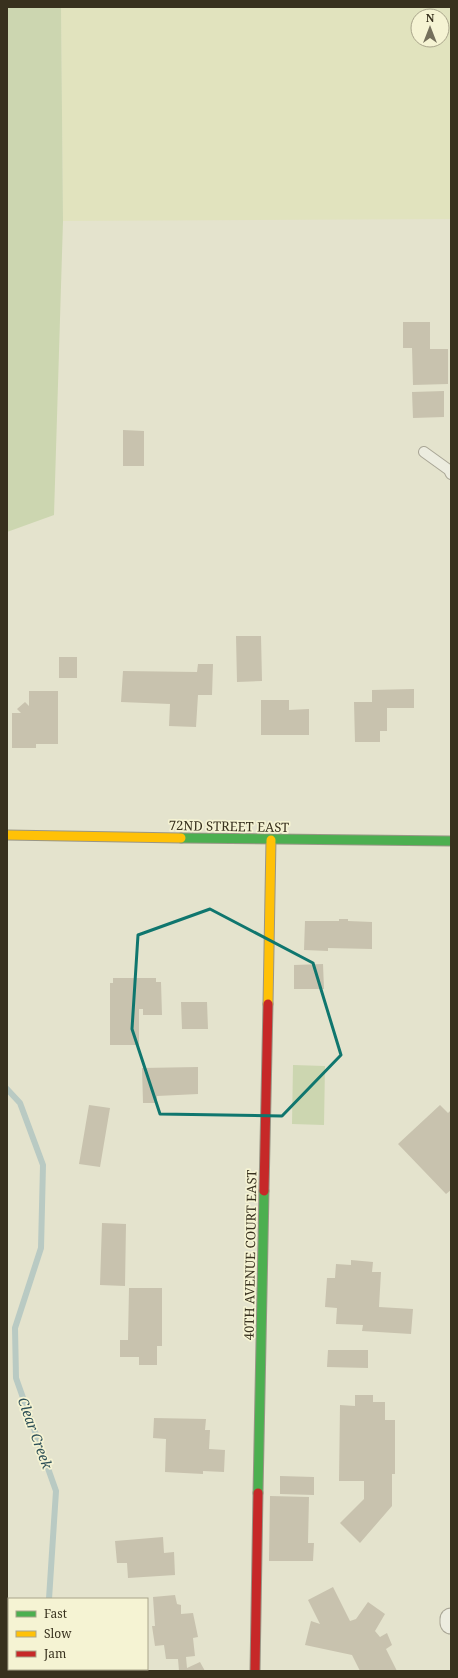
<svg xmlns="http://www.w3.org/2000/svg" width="458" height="1678" viewBox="0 0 458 1678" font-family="'Noto Serif',serif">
<rect width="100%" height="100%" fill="#e4e3cd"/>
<path fill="#e1e3be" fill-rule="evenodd" d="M61 7H451V219L63 221ZM418 16H442V40H418Z"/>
<path fill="#ccd6b0" d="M7 7H61L63 221 54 515 7 532Z
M293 1065 325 1066 324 1125 292 1124Z"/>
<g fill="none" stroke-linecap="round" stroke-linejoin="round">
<path stroke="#b9cac3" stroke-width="6" d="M7 1089 20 1103 43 1165 41 1248 15 1328 16 1378 56 1491 49 1599
M37 1671V1669"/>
</g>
<path fill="#c8c2ae" d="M403 322H430V349H448V384L413 385 412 348H403Z
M444 391V417L413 418 412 392Z
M123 430 144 431V466H123Z
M236 636H261L262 681 237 682Z
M59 657H77V678H59Z
M198 664H213L212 695H198L196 727 169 726 170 704 121 702 123 671 197 672Z
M414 689V708H387V731H380V742H355L354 702H372V690Z
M29 691H58V744H36V748H12V713H21L17 709 25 702 29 706Z
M261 700H289V710L309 709V735H261Z
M339 919H348V921L372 922V949L328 948V951L304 950 305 921H339Z
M323 964 324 989H294V965Z
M113 978H156V982H161L162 1015H143V1009H139V1045H110V983H113Z
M181 1002H207L208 1029H182Z
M198 1067V1094L157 1096V1103H143L142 1068Z
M89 1105 110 1108 100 1167 79 1164Z
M440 1105 448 1113 451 1110V1190L446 1194 398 1144Z
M102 1223 126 1224 125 1286 100 1285Z
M351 1260 373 1262 372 1272H381L379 1307 413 1309 411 1334 362 1331 363 1325 336 1324 337 1308 325 1307 327 1278H335L336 1264 351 1265Z
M129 1288H162V1346H157V1365H139V1357H120V1340H128Z
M328 1350H368V1368L327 1367Z
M355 1395H373V1402H385V1420H395V1474H392V1506L360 1543 340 1523 364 1499V1481H339L340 1405 355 1406Z
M154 1418 206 1419 205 1430H210L209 1449 225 1450 224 1472 203 1471V1474L165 1472 166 1439 153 1438Z
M280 1476 314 1477V1495L280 1494Z
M270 1496 309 1497 308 1543H314L313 1561H269Z
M163 1537 164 1553 174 1552 175 1575 128 1578 127 1563H117L115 1541Z
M333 1587 350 1621 356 1619 368 1602 385 1614 375 1631 380 1637 387 1633 392 1645 386 1649 397 1671H360L352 1655 305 1645 311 1621 320 1624 308 1600Z
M175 1595 177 1604 181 1605V1614L193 1613 198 1637 193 1638 195 1656 186 1657 187 1668 200 1662 205 1671H179L178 1659H166L164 1645 155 1646 152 1626H155L153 1597Z"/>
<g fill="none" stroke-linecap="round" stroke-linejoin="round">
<defs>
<path id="lane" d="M424 452 449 470 451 474"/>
<path id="street" d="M451 1623V1619"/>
<path id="fast" d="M181 838 451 841
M258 1493 264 1191"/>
<path id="slow" d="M7 835 181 838
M268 1004 271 840"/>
<path id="jam" d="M264 1191 268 1004
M255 1671 258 1493"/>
</defs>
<use href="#lane" stroke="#a9a696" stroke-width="12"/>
<use href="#street" stroke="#a9a696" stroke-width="23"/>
<use href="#fast" stroke="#999686" stroke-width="11"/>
<use href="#slow" stroke="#999686" stroke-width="11"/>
<use href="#jam" stroke="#999686" stroke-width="11"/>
<use href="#lane" stroke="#ececdf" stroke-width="10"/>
<use href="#street" stroke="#ececdf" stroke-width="21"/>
<use href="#fast" stroke="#4caf50" stroke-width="9"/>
<use href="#slow" stroke="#ffc107" stroke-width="9"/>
<use href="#jam" stroke="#c62828" stroke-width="9"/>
</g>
<path fill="none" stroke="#0f766e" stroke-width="3" stroke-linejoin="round" d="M210 909 313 963 341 1055 282 1116 160 1114 132 1029 138 935Z"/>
<g text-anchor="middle" stroke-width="3.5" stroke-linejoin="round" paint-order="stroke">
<g font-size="13" fill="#38311e" stroke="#f5f3d3">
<text transform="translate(229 826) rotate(1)" y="5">72ND STREET EAST</text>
<text transform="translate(250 1255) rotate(-89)" y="5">40TH AVENUE COURT EAST</text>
</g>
<g font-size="14" font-style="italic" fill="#2e5057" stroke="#f5f3d3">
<text transform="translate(35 1433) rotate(70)" y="5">Clear Creek</text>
</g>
</g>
<rect width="458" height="1678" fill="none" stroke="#38311e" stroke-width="16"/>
<rect x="8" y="1598" width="140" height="72" fill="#f5f3d3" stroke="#a9a58b"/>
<rect x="16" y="1611" width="20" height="6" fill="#4caf50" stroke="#a9a58b"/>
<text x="44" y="1618" font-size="12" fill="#38311e">Fast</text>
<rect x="16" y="1631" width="20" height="6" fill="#ffc107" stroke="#a9a58b"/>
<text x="44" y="1638" font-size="12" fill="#38311e">Slow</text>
<rect x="16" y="1651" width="20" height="6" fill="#c62828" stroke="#a9a58b"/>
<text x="44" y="1658" font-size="12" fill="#38311e">Jam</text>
<g transform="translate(430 28)"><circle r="19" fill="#f5f3d3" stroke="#a9a58b"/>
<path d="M0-3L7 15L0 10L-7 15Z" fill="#746f5b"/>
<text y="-6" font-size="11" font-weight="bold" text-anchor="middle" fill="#38311e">N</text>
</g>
</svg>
